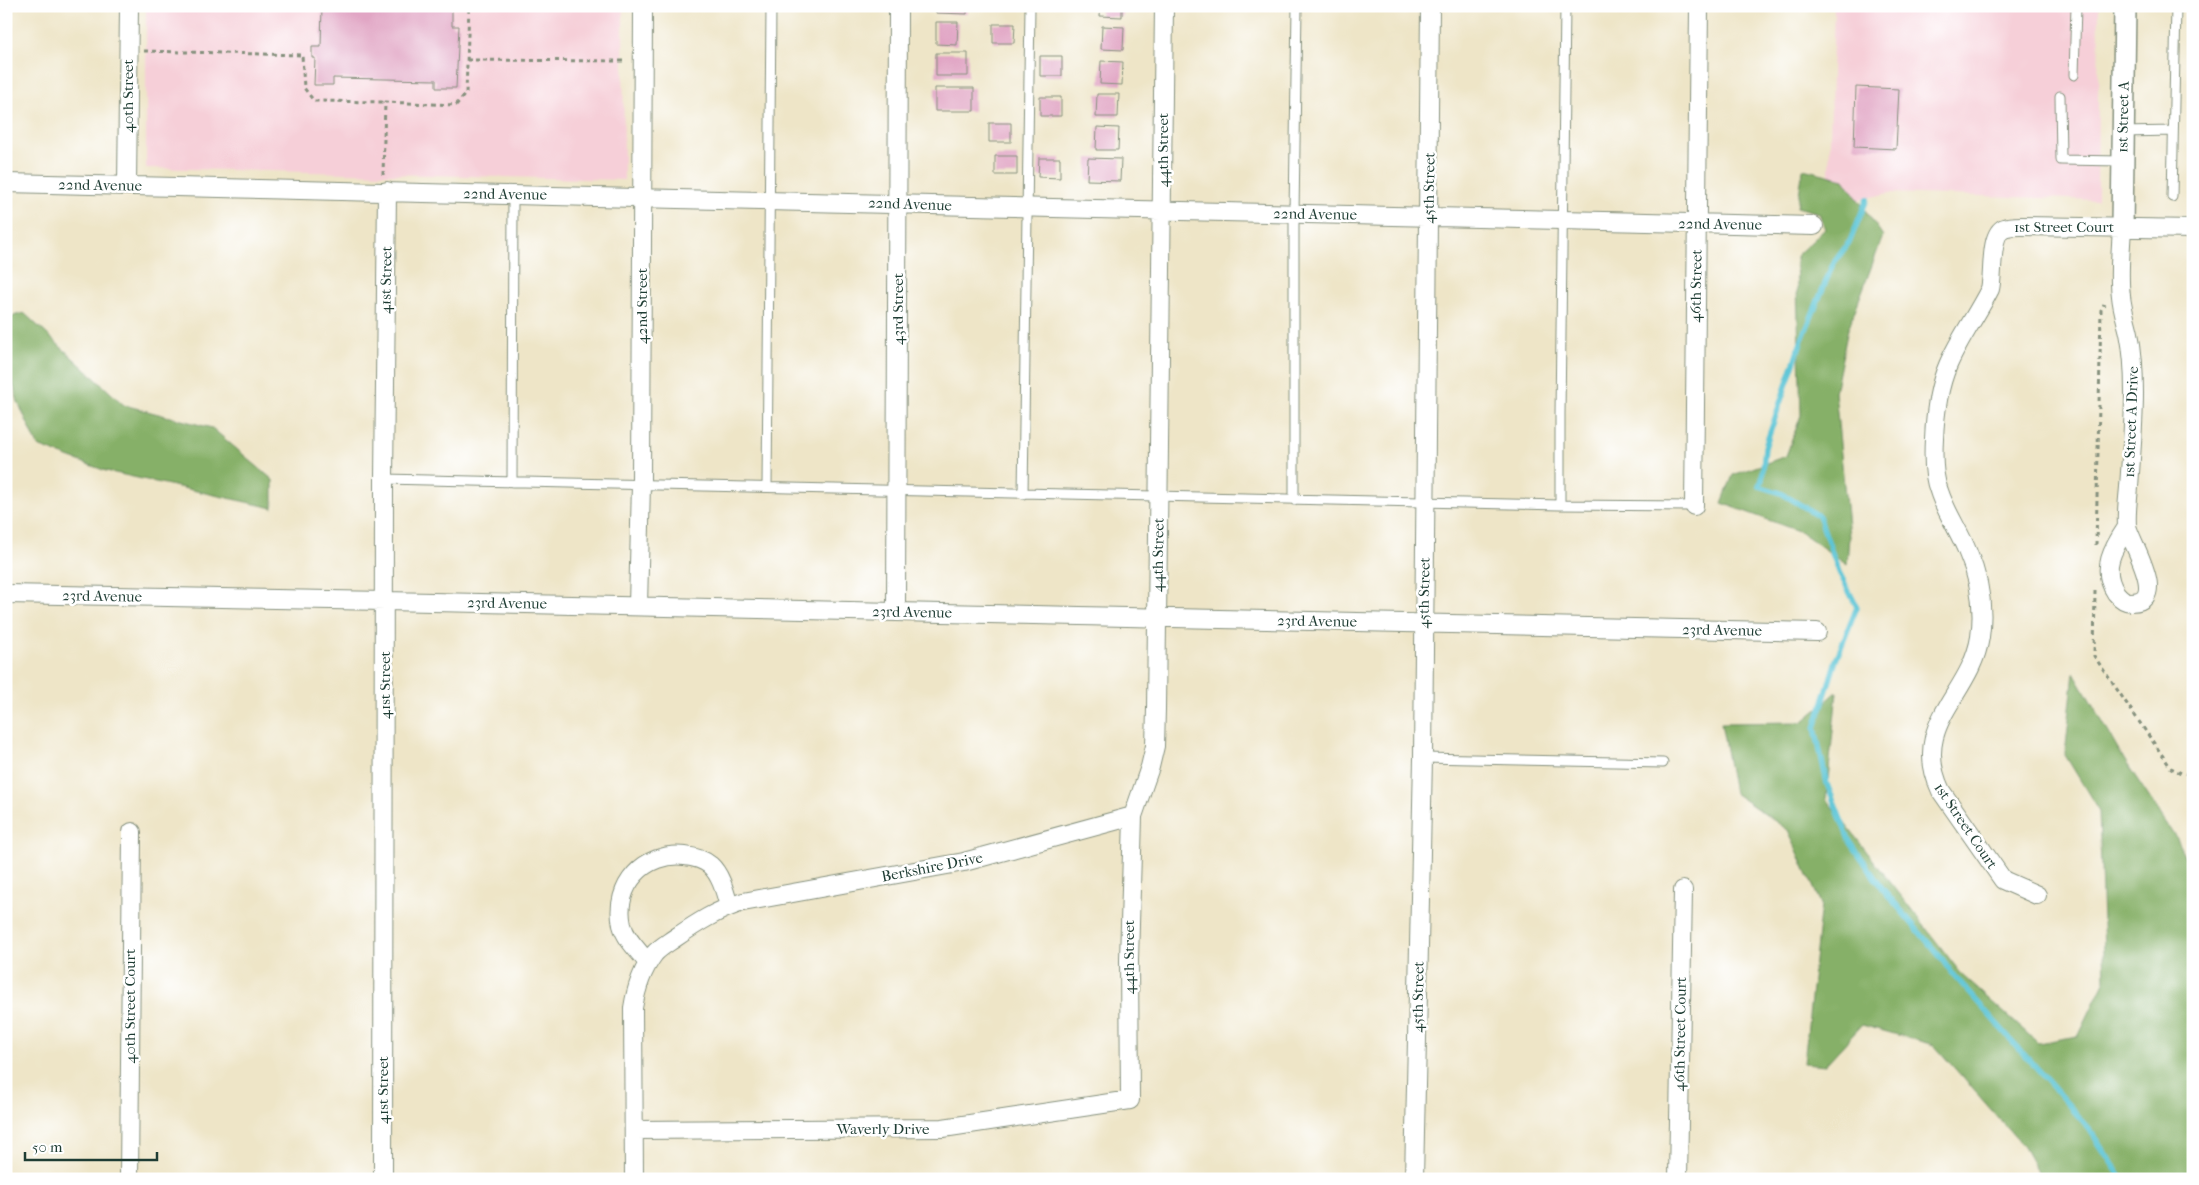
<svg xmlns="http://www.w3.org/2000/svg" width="2199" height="1185" viewBox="0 0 2199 1185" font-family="'IM FELL French Canon',serif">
<rect width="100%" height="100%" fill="#fff"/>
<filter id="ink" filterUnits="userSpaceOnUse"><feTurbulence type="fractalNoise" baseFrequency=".02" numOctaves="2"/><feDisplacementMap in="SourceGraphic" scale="10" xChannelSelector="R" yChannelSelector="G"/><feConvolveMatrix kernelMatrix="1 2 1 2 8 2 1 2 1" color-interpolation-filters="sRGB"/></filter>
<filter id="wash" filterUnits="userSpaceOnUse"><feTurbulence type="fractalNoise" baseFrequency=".0096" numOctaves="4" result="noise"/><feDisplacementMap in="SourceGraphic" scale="20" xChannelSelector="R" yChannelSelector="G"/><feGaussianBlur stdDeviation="1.12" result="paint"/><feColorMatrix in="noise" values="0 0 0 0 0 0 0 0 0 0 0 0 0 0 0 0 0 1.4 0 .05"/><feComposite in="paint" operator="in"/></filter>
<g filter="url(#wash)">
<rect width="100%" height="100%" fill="#eee5c7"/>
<path fill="#f6cfd8" d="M146 6H623L624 180 146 168Z
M1834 6H2099L2097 200 1889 193 1828 207Z"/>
<path fill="#86b068" stroke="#52764e" d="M1803 169 1844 179 1883 236 1848 329 1835 392 1849 536 1847 565 1801 532 1722 503 1733 475 1786 456 1801 415 1796 256 1825 229 1819 213 1797 207Z
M24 313 124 405 212 428 273 480V508L106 471 38 446 18 402 6 359V318Z
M2074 672 2125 761 2173 833 2193 872V1179H2042L2024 1147 1934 1045 1862 1025 1825 1065 1804 1063 1821 904 1788 830 1734 793 1721 723 1802 722 1837 692 1826 799 1963 976 2038 1043 2078 1036 2105 980 2099 811 2065 755Z"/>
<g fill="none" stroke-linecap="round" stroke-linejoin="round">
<path stroke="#5ac4d5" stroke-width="5.5" d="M1867 199 1850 241 1833 264 1801 342 1765 447 1762 480 1759 486 1781 493 1819 516 1839 572 1857 607 1836 660 1815 728 1827 784 1849 840 1882 888 1943 960 1952 973 2088 1127 2122 1179"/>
</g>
<g id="blocks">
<path fill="#e1a5c4" d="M322 6H452V26H459L456 88H436V80L333 78V85H314L315 58H312V47H321Z
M936 6H967V14L936 13Z
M1101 6H1122V17L1100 16Z
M936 22H958L957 45 936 44Z
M993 24H1015L1014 43H993Z
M1102 26 1124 27 1123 50 1101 49Z
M936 53H968V76H936Z
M1040 56H1062V76H1040Z
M1101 61 1123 62 1122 85 1100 84Z
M1856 87 1899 89 1896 149 1854 147Z
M935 88H974V111H935Z
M1097 94H1119L1118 117H1096Z
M1040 97H1061V116H1040Z
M989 123H1011V142H989Z
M1097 127 1119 128 1118 150H1096Z
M995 156H1017V175H995Z
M1039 158H1060V178L1038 177Z
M1088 158 1121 159 1120 181 1087 180Z"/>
</g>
</g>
<g filter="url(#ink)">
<use href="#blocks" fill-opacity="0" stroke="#86917e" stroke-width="1"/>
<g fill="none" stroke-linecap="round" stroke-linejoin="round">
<defs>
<path id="service" d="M2074 75 2076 6
M2060 96 2061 160 2122 161
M2123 132 2173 131
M2172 197 2176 6
M384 479 1560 505 1694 506
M512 482 513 194
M767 487 771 6
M1023 494 1030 6
M1294 500V214L1297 6
M1560 505V414L1565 6
M1423 758 1663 763"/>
<path id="minor" d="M6 183 1814 226
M127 186 129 6
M2122 227C2121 250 2118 273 2121 296 2122 308 2126 320 2129 333 2133 352 2134 373 2134 393 2134 424 2131 456 2129 487 2128 500 2126 513 2127 525 2128 539 2171 602 2131 602 2124 602 2120 598 2116 593 2100 569 2113 548 2127 527
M1694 506 1699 6
M6 594 385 601 1817 632
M638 606 641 484 643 6
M896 612 898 6
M2037 895 2003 880 1941 791C1909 724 1971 696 1980 637 1984 609 1980 580 1968 553 1960 532 1946 513 1939 491 1933 476 1933 456 1934 439 1935 414 1938 388 1948 365 1959 339 1977 315 1990 289 1994 274 1989 235 2004 228 2009 226 2016 226 2021 226L2193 229
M648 963C639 951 626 940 622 925 613 886 645 851 685 856 693 857 703 859 710 865 721 875 725 892 729 906
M634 1130 943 1128 1130 1100 1129 960 1133 816 1150 767 1155 746 1156 709 1164 6
M129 1179 132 832
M383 1179 384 479 387 191
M634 1179 633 1008C636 989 642 970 654 954 659 948 668 943 675 938 697 923 717 910 743 902L964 862 1133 816
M1414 1179 1423 758 1430 6
M1678 1179 1683 890"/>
<path id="tertiary" d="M2122 227 2125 6"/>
</defs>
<use href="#service" stroke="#86917e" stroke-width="11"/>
<use href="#minor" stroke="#86917e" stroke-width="20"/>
<use href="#tertiary" stroke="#86917e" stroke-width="24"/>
<path stroke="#86917e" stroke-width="3" stroke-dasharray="4 4" stroke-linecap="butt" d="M144 51 302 55 304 88 314 101 385 102
M467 60 627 61
M383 175 385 102 456 105 466 93 469 6
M2096 545 2101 310 2104 304
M2095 591 2094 656 2171 768 2181 773 2193 775"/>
<use href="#service" stroke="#fff" stroke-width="9"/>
<use href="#minor" stroke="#fff" stroke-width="18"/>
<use href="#tertiary" stroke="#fff" stroke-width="21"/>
</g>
</g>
<g text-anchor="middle" stroke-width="5" stroke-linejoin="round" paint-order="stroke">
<g font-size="15" fill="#1f3d34" stroke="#fff">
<text transform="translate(128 96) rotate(-90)" y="5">40th Street</text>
<text transform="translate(2123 117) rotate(-89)" y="5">1st Street A</text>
<text transform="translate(1163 150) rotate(-90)" y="5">44th Street</text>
<text transform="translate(100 185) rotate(1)" y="5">22nd Avenue</text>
<text transform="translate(1429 188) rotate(-89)" y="5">45th Street</text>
<text transform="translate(505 194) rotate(1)" y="5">22nd Avenue</text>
<text transform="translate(910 204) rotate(2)" y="5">22nd Avenue</text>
<text transform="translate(1315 214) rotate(1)" y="5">22nd Avenue</text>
<text transform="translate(1720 224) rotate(1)" y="5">22nd Avenue</text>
<text x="2064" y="232">1st Street Court</text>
<text transform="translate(386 280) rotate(-89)" y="5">41st Street</text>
<text transform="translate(1696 286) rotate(-89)" y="5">46th Street</text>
<text transform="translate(642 306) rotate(-90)" y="5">42nd Street</text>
<text transform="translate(898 309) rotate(-90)" y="5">43rd Street</text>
<text transform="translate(2131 422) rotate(-88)" y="5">1st Street A Drive</text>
<text transform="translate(1158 555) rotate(-89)" y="5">44th Street</text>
<text transform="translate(1424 593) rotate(-89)" y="5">45th Street</text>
<text transform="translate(102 596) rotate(1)" y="5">23rd Avenue</text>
<text transform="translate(507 603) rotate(1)" y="5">23rd Avenue</text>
<text transform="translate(912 612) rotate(1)" y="5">23rd Avenue</text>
<text transform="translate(1317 621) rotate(1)" y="5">23rd Avenue</text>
<text transform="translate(1722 630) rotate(1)" y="5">23rd Avenue</text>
<text transform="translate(385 685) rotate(-90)" y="5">41st Street</text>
<text transform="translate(1966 826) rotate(56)" y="5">1st Street Court</text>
<text transform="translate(932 867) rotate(-11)" y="5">Berkshire Drive</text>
<text transform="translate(1129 957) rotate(-90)" y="5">44th Street</text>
<text transform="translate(1418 997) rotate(-89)" y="5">45th Street</text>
<text transform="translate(130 1006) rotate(-90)" y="5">40th Street Court</text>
<text transform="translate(1680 1034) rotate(-89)" y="5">46th Street Court</text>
<text transform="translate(383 1090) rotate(-90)" y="5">41st Street</text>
<text x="883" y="1134">Waverly Drive</text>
</g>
</g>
<rect width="2199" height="1185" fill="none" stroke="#fff" stroke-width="25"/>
<path d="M25 1152v8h132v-8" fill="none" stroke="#1f3d34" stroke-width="2.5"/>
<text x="32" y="1152" font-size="15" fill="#1f3d34" stroke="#ffffff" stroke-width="4" paint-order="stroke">50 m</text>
</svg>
